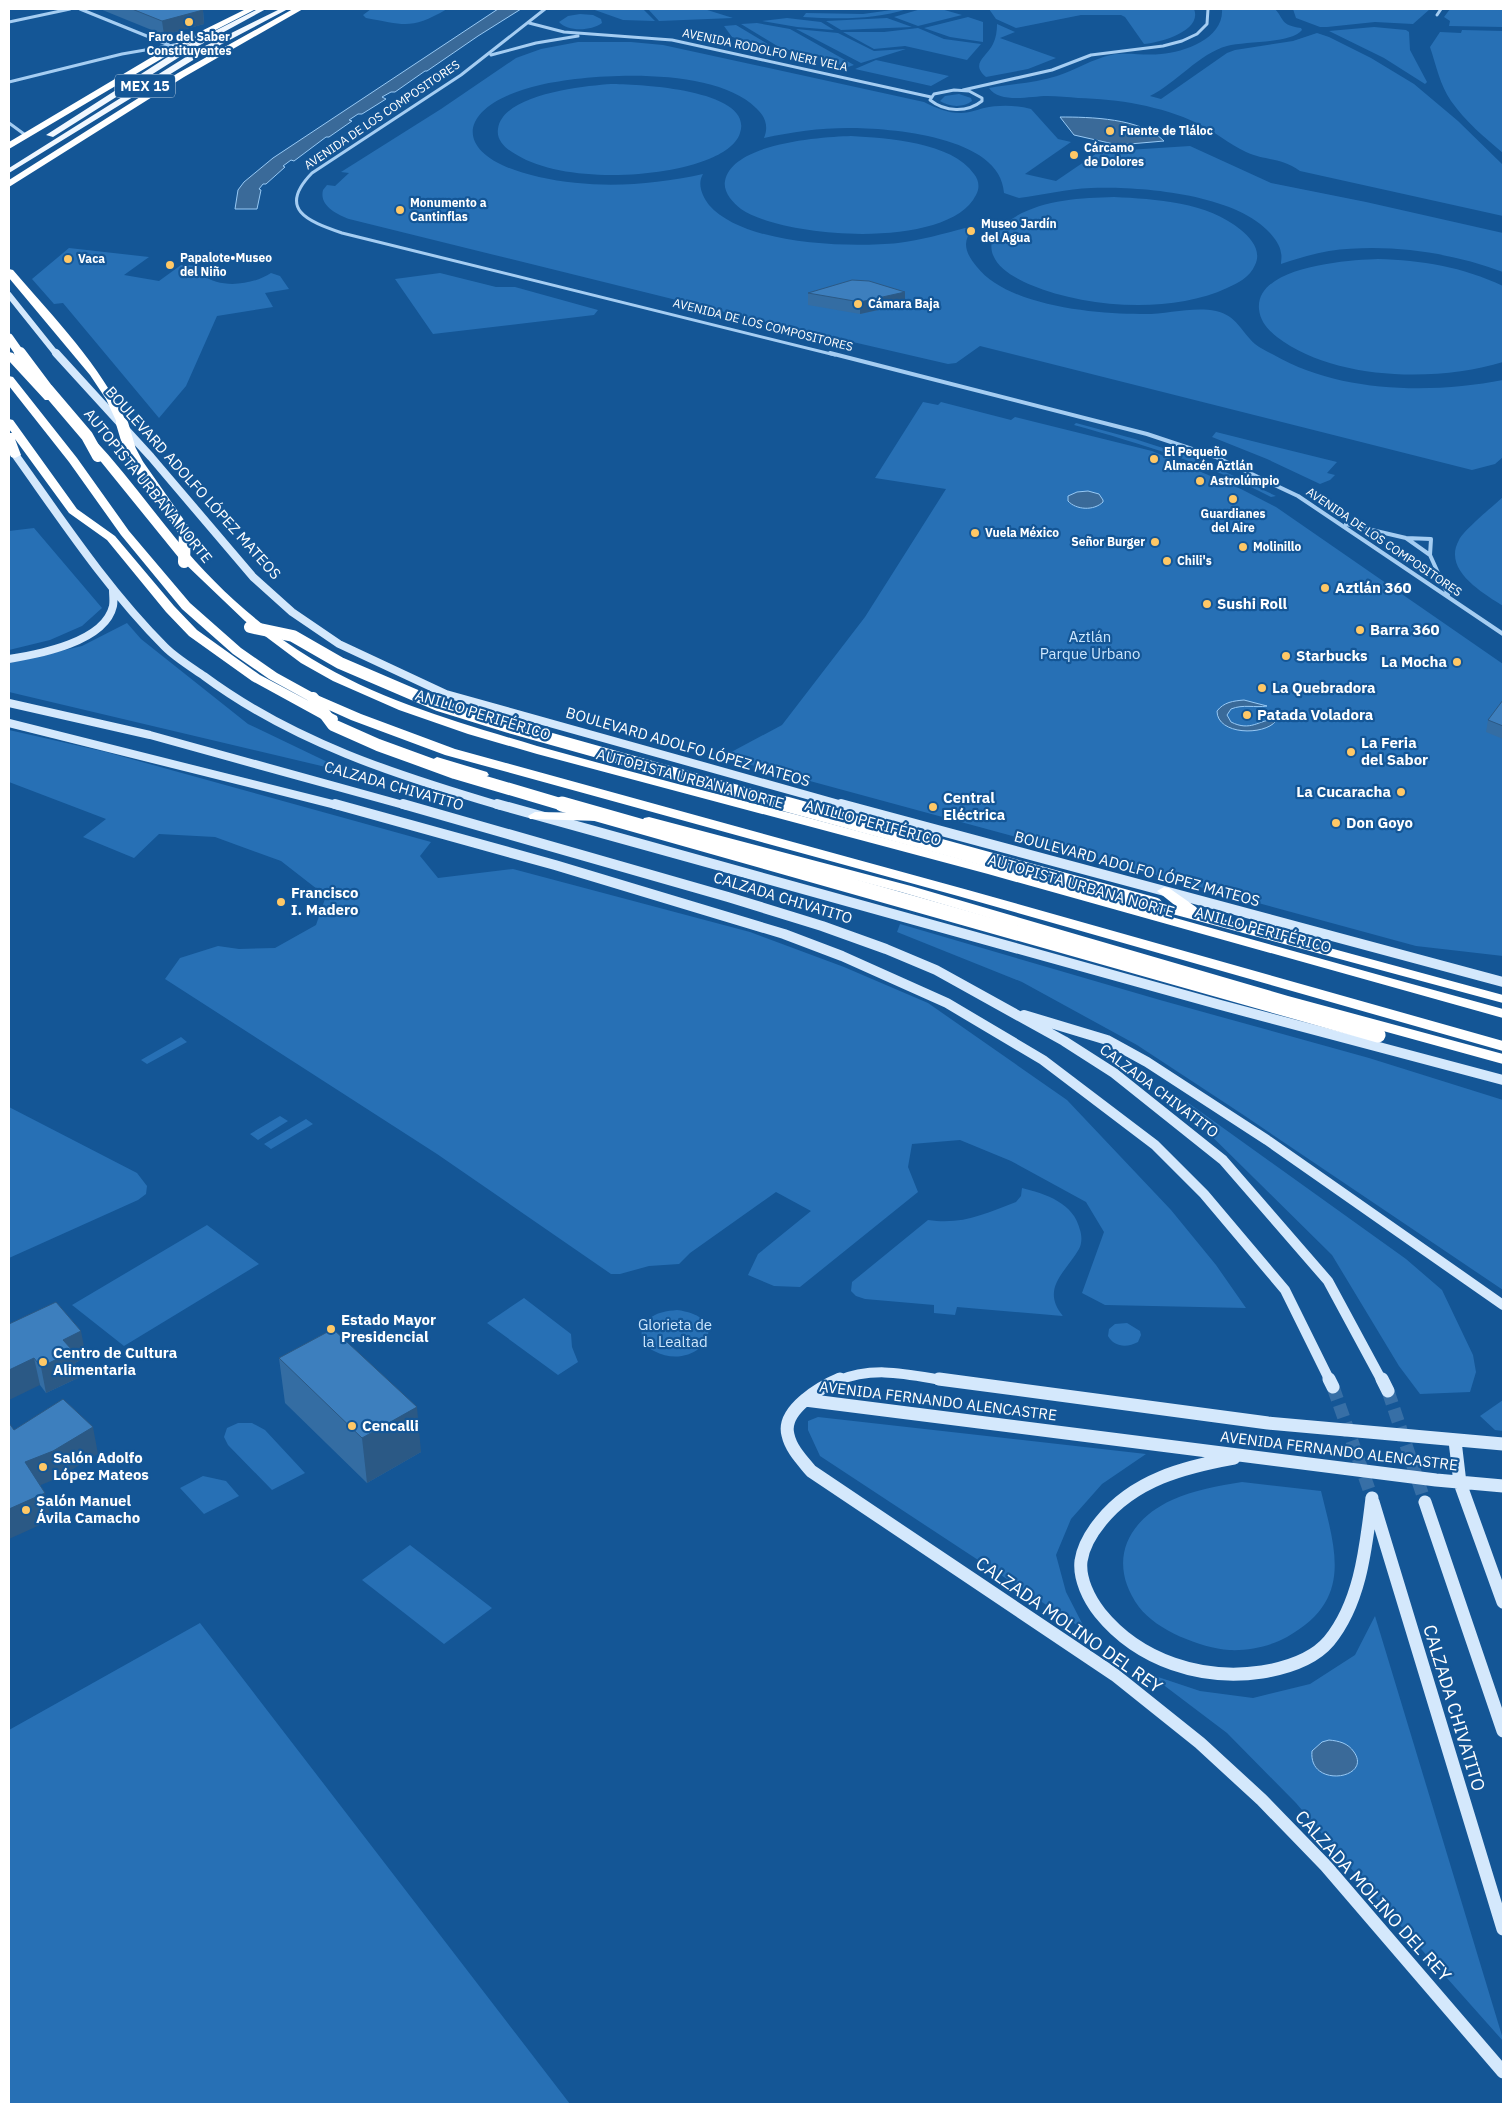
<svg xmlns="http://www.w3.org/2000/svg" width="1512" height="2113" viewBox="0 0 1512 2113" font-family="'IBM Plex Sans',sans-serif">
<rect width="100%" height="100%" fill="#145696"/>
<path fill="#2770b5" d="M371 9H447C411 30 405 25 366 18L363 15Z
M592 9H643L655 21 623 20Z
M648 9H704L733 18 659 21Z
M899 9H907C874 20 838 19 803 17L806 13 863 14Z
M921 9H941L962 15 918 26 894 17Z
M989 9H1194C1203 31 1159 43 1144 44L1125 17 1121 15H1081L1016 28 996 19Z
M1222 9H1275C1285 20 1280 25 1301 28L1302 30C1291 44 1245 41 1227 46 1200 53 1175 84 1150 96L1161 99 1227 53 1235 50 1293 41 1317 33 1329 37 1371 58 1414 84 1458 121 1503 165V216L1300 171C1280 157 1266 161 1246 152 1229 144 1214 131 1197 123 1161 106 1118 99 1078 98 1068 97 1058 96 1047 96 1031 96 1000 104 989 88 1011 84 1035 83 1057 76 1076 70 1092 59 1111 55 1127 52 1144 56 1161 54 1185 52 1224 38 1222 9Z
M1293 9H1430L1413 24 1375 22 1327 27H1320L1296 18Z
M1450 9H1503V27L1449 26 1450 21 1444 17Z
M580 14 593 15 601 19 602 23C591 31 568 32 559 22L568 16Z
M968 17 983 22V42L950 37 924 28Z
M787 18 821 22 834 30 797 27 762 21Z
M887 18 912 27 841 30 826 21Z
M757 23 790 29 854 65 848 67 779 47 741 24Z
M997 24 1015 32 1000 38 1056 58 1028 69 986 77C970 63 986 58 993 44 996 38 997 31 997 24Z
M736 25 771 46 732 37 724 26Z
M1374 27 1406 30 1409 32 1410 50 1427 82 1425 84 1384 58 1329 31Z
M918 28 944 39 981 44 967 60 905 46 874 49 843 32H884Z
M796 29 838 33 874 51 906 49 861 63Z
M1462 30 1503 31V153C1485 138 1465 121 1451 101 1440 85 1436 65 1430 47L1440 32 1461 33Z
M578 42H631L663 45 924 102C936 108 947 113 961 113 969 113 976 110 984 108 998 105 1016 105 1031 109L1058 139 1071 142 1025 174 1056 181 1103 149 1112 151 1190 146 1271 183 1366 202 1503 233V272C1449 252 1387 243 1329 251 1312 254 1296 259 1281 264 1281 261 1282 256 1281 253 1280 245 1275 239 1270 233 1236 194 1140 186 1091 188 1067 189 1043 195 1019 198L1004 193C1001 136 890 128 848 128 819 128 792 132 764 138 769 126 765 116 756 108 714 66 593 73 540 85 453 105 448 157 539 177 593 189 649 186 703 174 697 184 702 196 709 205 744 245 848 248 898 243 921 240 943 234 965 228L971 229C969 234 966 239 966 244 966 253 972 261 977 267 1008 306 1094 314 1140 314 1165 315 1192 306 1216 311 1237 316 1240 330 1255 344 1260 348 1268 352 1274 355 1339 393 1432 394 1503 380V457L1495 464 1472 470 980 346 956 363 948 364 753 319 349 219C337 214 319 206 323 190L327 185 335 186 349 173 341 172 441 109 516 58 541 49Z
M876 60 949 76 931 86 855 69Z
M611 84C635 84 755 89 740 133 736 146 721 154 709 159 660 179 563 183 517 155 507 150 496 141 498 129 502 94 584 86 611 84Z
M959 94 971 98 972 101C963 108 949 107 940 101L945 96Z
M851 136C887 138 952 142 974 174 979 180 980 188 976 195 949 250 785 239 741 209 732 202 723 192 725 181 732 143 821 137 851 136Z
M1114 197C1155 199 1208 202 1241 230 1251 238 1262 251 1255 265 1250 277 1238 283 1227 288 1171 314 1086 308 1031 285 1017 279 999 270 993 255 988 242 995 230 1006 223 1036 200 1078 198 1114 197Z
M69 248 149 257 124 275 159 281 181 265 203 266V275C220 289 253 285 271 273L280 276 289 289 265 293 273 307 217 316 186 386 159 418 63 303 54 304 32 279Z
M1378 259C1421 260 1463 267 1503 286V362C1438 382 1334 381 1277 337 1268 330 1260 321 1259 309 1255 266 1349 260 1378 259Z
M440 273 496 287H515L598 310 594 315 433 334 395 279Z
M923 402 938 405 941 402 1011 420 1015 417 1152 451 1241 489 1276 507 1503 664V956L1416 946 722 757 782 725 865 617 946 489 875 478Z
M1076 423 1135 439 1200 460 1276 496 1271 497C1208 464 1142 444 1074 425Z
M1216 432 1337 462 1327 473 1335 475 1330 480 1320 484 1267 459 1212 437Z
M1503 497V606C1483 593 1442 570 1459 540 1464 530 1493 506 1503 497Z
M34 528 102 608 82 626 50 640 9 650V531Z
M127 623 141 639 248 724 340 768H330L9 692V663L82 646Z
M9 730 106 752 431 842 420 856 438 878 513 869 750 932 844 967 928 1003 1067 1100 1171 1210 1216 1265 1246 1308 1105 1305 1082 1293 1104 1232 1086 1202 1011 1161 960 1140 912 1144 908 1167 918 1192 800 1287 774 1286 748 1275 758 1254 811 1211 776 1192 690 1253 679 1264 649 1266 620 1274H611L437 1154 165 979 180 958 218 946 239 949 275 948 316 925 326 896 281 861 215 837 159 834 134 858 83 837 106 819 9 782Z
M900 924 1160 1000 1369 1058 1503 1100V1290L1242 1114 1137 1045 1022 982 897 932Z
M181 1037 187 1042 147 1064 141 1060Z
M1187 1102 1406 1259 1442 1290 1473 1355 1476 1372 1470 1392 1420 1394 1399 1366 1332 1255 1182 1107Z
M9 1107 137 1173 147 1186 146 1194 138 1200 9 1258Z
M280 1116 288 1121 258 1140 250 1134Z
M306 1119 313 1124 271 1149 264 1144Z
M1022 1188C1046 1194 1074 1203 1080 1230 1082 1236 1082 1244 1079 1249 1066 1272 1040 1288 1063 1316L957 1307 955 1315 934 1313V1305L865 1299 856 1296 851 1291 852 1282 928 1220C963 1225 984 1214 1016 1202L1021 1196Z
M207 1225 259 1264 124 1346 72 1305Z
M524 1298 571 1334 572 1347 578 1362 558 1375 487 1323Z
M677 1310C739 1318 697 1374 654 1351 641 1345 637 1329 648 1320 656 1312 667 1311 677 1310Z
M1127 1323 1140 1331 1141 1335 1138 1342C1127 1348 1114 1347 1108 1336L1109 1329 1115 1324Z
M1503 1400V1431L1495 1430 1480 1416Z
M818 1417 1146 1454 1102 1484 1071 1519 1056 1555 1066 1592 1086 1631 820 1456 808 1430V1421Z
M238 1423H252L265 1430 305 1473 272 1490 228 1445 224 1437 227 1428Z
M203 1476 226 1481 239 1496 204 1514 180 1488Z
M1242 1482 1321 1491C1336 1552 1353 1600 1287 1637 1271 1646 1249 1651 1229 1650 1201 1648 1156 1630 1139 1607 1107 1563 1126 1521 1172 1500 1194 1490 1218 1486 1242 1482Z
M410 1545 492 1608 444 1644 362 1580Z
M1375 1616 1503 2039V2041L1382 1905 1296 1803 1227 1733 1149 1674 1200 1691 1253 1698 1310 1684 1355 1655Z
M200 1623 570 2104H9V1730Z"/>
<path fill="#3a6a99" stroke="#97c9f5" d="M498 9H521L478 36 427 71H425L395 92H391L382 97 386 99 362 114H358L349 120 352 121 329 137H326L294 161 291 160 283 166 285 167 266 184H263L259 189 261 190 257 209H235L238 190 244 182 273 158Z
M1060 117C1090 117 1141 118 1164 141L1118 145 1074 135Z
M1088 491 1099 494 1103 500V502C1094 511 1076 510 1068 501V496L1077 492Z
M1244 700 1267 706C1255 708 1243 704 1231 709L1227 715 1231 722C1251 732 1258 720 1276 719V721C1264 736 1217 735 1217 711 1224 702 1233 701 1244 700Z
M1329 1740C1339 1741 1348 1743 1354 1752 1373 1779 1308 1789 1312 1751L1322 1742Z"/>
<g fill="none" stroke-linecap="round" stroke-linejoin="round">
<path stroke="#376fa6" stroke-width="13" stroke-dasharray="13 6" stroke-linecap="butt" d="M1333 1387 1372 1498
M1388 1391 1425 1502"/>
<path stroke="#a5cdf2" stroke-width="3" d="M80 9 169 45
M545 9 461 75 312 173C277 209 307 221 342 233L835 355
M1437 15 1441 9
M9 22 70 9
M529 23 564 32 672 40 931 97
M491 55 536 43 578 36
M9 82 122 54 180 44
M954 90 969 91 982 98V101C967 113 945 112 930 100L934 94Z
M963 90 1052 70 1091 55 1163 46 1182 41 1197 34 1207 24 1208 9
M9 123 24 134"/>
<path stroke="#a5cdf2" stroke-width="4" d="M830 353 1147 434 1216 457 1298 496 1503 634
M1346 524 1406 538 1431 539 1430 555 1448 595
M1406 538 1430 555"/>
<path stroke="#d4e8fc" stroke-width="6" d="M9 295 57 355"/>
<path stroke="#d4e8fc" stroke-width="8" d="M56 353 151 457 253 577 292 612 339 644 446 694 846 806
M9 446C58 514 105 587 165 647 176 658 191 667 204 676 293 742 396 775 501 806
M9 659C39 654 105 642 113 606 114 601 113 595 113 590
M9 703 150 735 407 806
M9 723 340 806"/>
<path stroke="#d4e8fc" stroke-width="10" d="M335 804 555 865 784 934 842 956 947 1003 1043 1060 1155 1145 1204 1194 1285 1290 1330 1381
M403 804 728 897 822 926 886 949 936 970 1064 1041 1114 1073 1223 1160 1328 1281 1382 1381
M497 804 1217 1004 1503 1080
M841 804 1503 982
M1024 1015 1107 1040 1147 1062 1267 1140 1503 1305
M837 1381C875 1365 910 1375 948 1381"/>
<path stroke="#d4e8fc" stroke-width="13" d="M840 1379C821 1387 781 1410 788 1435 791 1449 802 1460 811 1471L1115 1675 1200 1743 1262 1800 1326 1866 1503 2072
M939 1379 1268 1423 1503 1444
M1329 1379 1333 1387
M1382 1379 1388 1391
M805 1400 1436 1480 1503 1486
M1455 1441 1460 1483 1503 1602
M1234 1458C1184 1467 1134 1480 1101 1521 1092 1532 1083 1547 1081 1561 1079 1579 1089 1599 1100 1613 1139 1661 1202 1681 1262 1672 1286 1668 1313 1660 1329 1641 1361 1602 1366 1546 1372 1498
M1373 1502 1503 1929
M1425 1502 1503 1731"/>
<path fill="#f0f7ff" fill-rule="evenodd" d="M258 9H266L189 51 53 137 46 135 183 47Z
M280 9H288L203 54 9 173V168L197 50Z"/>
<path fill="#fff" fill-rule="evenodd" d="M246 9H256L173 52 9 149V142L167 48Z
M293 9H303L184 77 9 187V180L178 73Z
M9 269 13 270C54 318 101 365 127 423L126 425H118L106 399 90 375 9 278Z
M9 352 13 353 53 396 54 398 53 400H45L9 361Z
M9 376 13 377 77 458 129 531 190 603 241 648 277 673 317 695 361 714 455 749 968 890 1503 1041V1051L958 896 445 755 351 720 309 701 269 679 233 654 182 609 121 535 69 462 9 386Z
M9 419 13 420 77 509 115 536 174 606 197 630 260 675 337 716 338 719 337 722H327L252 681 189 636 166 612 107 540 69 513 15 439 21 455 15 458 11 457 9 453V433H12L9 429Z
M89 437 93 438C123 470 149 506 177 540 215 586 261 628 312 659 381 701 460 723 537 746 623 770 709 792 794 814 1031 877 1267 944 1503 1009V1018L988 874 537 754 468 734 399 710 333 681 301 663 245 621 179 558 85 442 83 440 85 438Z
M437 757 487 772 489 775 482 779 432 764 430 761Z
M535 812 599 813 606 817 599 821 530 819 528 816Z
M649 817 911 886 1288 996 1503 1054V1064L1278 1002 901 892 644 824 642 821 644 818Z
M1164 887 1169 888 1196 907 1198 910 1197 912 1503 995V1003L1150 908 1148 905 1150 902 1155 901 1177 907 1157 891Z"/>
<path stroke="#fff" stroke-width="9" d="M9 338 21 355"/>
<path stroke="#fff" stroke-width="12" d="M20 353 47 389 87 436 98 456
M122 423 130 450 138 465 185 532 184 562
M250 627 293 636 340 663 438 705 509 727 791 806
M313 698 333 725 378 745 455 773 567 806"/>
<path stroke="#fff" stroke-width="15" d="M562 804 1378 1035
M786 804 1155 905"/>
</g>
<path fill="#346da3" d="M100 9H206L203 10 204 24 164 35Z
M808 293 905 304 860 314 808 305Z
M1503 700V739L1486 732 1488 720Z
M9 1324 86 1357 75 1363 78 1378 46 1393 40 1385Z
M279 1358 421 1452 367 1483 285 1403Z"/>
<path fill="#2b5985" d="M184 9H206L200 11 203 10 204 24 164 35 162 21Z
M905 292V304L860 314V302Z
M81 1331 86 1357 75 1363 78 1378 46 1393 41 1367 63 1340Z
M34 1358 40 1385 9 1400V1370Z
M417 1407 421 1452 367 1483 362 1438Z
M93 1427 98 1454 58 1478 31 1489 25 1462Z
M45 1493 51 1520 9 1539V1509Z"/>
<path fill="#3d7fbe" stroke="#2b5985" d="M132 9H200L203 10 162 21Z
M852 280 869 281 905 292 860 302 808 293Z
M1503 700V726L1488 720Z
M56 1302 81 1331 63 1340 73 1351 41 1367 34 1358 9 1370V1324Z
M333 1329 417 1407 362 1438 279 1358Z
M63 1399 93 1427 53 1451 25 1462 45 1493 9 1509V1423L14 1430Z"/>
<g fill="#ffc866" stroke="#145696" stroke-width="2">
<circle cx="189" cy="22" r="5"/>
<circle cx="1110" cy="131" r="5"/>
<circle cx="1074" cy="155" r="5"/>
<circle cx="400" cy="210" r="5"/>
<circle cx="971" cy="231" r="5"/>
<circle cx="68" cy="259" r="5"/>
<circle cx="170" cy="265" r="5"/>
<circle cx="858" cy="304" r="5"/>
<circle cx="1154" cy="459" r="5"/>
<circle cx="1200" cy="481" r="5"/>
<circle cx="1233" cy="499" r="5"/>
<circle cx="975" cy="533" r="5"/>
<circle cx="1155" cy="542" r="5"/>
<circle cx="1243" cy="547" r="5"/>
<circle cx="1167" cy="561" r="5"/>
<circle cx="1325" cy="588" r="5"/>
<circle cx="1207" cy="604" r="5"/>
<circle cx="1360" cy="630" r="5"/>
<circle cx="1286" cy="656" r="5"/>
<circle cx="1457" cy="662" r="5"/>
<circle cx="1262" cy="688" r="5"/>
<circle cx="1247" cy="715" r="5"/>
<circle cx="1351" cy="752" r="5"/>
<circle cx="1401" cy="792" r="5"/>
<circle cx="933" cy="807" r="5"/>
<circle cx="1336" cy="823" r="5"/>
<circle cx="281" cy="902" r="5"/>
<circle cx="331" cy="1329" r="5"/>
<circle cx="43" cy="1362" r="5"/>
<circle cx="352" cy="1426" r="5"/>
<circle cx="43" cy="1467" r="5"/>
<circle cx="26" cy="1510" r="5"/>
</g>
<g text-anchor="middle" stroke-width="4.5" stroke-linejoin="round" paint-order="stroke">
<g font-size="12" font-weight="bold" fill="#fff" stroke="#145696" text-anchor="start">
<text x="189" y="41" text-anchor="middle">Faro del Saber<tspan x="189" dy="14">Constituyentes</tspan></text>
<text x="1120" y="135">Fuente de Tláloc</text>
<text x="1084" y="152">Cárcamo<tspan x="1084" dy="14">de Dolores</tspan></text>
<text x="410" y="207">Monumento a<tspan x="410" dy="14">Cantinflas</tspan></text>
<text x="981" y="228">Museo Jardín<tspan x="981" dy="14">del Agua</tspan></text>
<text x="180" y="262">Papalote•Museo<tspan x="180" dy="14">del Niño</tspan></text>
<text x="78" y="263">Vaca</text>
<text x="868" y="308">Cámara Baja</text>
<text x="1164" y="456">El Pequeño<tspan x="1164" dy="14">Almacén Aztlán</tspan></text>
<text x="1210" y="485">Astrolúmpio</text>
<text x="1233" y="518" text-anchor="middle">Guardianes<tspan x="1233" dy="14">del Aire</tspan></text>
<text x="985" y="537">Vuela México</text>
<text x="1145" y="546" text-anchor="end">Señor Burger</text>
<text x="1253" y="551">Molinillo</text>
<text x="1177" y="565">Chili's</text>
</g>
<g font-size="12" fill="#fff" stroke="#145696">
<text transform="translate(765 50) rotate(12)" y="4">AVENIDA RODOLFO NERI VELA</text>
<text transform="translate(382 115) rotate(-34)" y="4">AVENIDA DE LOS COMPOSITORES</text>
<text transform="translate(763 325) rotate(14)" y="4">AVENIDA DE LOS COMPOSITORES</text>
<text transform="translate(1384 542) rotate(34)" y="4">AVENIDA DE LOS COMPOSITORES</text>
</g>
<rect fill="#145696" stroke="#b8cce0" stroke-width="1" x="115" y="74.5" width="60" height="23" rx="4"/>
<g font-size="14" font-weight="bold" fill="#fff">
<text x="145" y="91">MEX 15</text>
</g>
<g font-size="15" fill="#fff" stroke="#145696">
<text transform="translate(193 483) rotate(48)" y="5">BOULEVARD ADOLFO LÓPEZ MATEOS</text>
<text transform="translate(148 486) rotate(51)" y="5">AUTOPISTA URBANA NORTE</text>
<text transform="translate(483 715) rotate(17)" y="5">ANILLO PERIFÉRICO</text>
<text transform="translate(688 747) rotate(16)" y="5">BOULEVARD ADOLFO LÓPEZ MATEOS</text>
<text transform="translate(690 779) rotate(15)" y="5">AUTOPISTA URBANA NORTE</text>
<text transform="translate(394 786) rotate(16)" y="5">CALZADA CHIVATITO</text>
<text transform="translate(873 823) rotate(15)" y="5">ANILLO PERIFÉRICO</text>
<text transform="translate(1137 869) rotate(15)" y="5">BOULEVARD ADOLFO LÓPEZ MATEOS</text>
<text transform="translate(1081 886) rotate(16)" y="5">AUTOPISTA URBANA NORTE</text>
<text transform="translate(783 898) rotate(17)" y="5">CALZADA CHIVATITO</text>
<text transform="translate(1263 930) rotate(15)" y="5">ANILLO PERIFÉRICO</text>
<text transform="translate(1159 1091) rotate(37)" y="5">CALZADA CHIVATITO</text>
<text transform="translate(938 1401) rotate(7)" y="5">AVENIDA FERNANDO ALENCASTRE</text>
<text transform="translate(1339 1451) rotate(7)" y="5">AVENIDA FERNANDO ALENCASTRE</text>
</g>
<g font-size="15" font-weight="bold" fill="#fff" stroke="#145696" text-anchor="start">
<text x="1335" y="593">Aztlán 360</text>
<text x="1217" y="609">Sushi Roll</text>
<text x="1370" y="635">Barra 360</text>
<text x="1296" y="661">Starbucks</text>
<text x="1447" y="667" text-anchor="end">La Mocha</text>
<text x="1272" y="693">La Quebradora</text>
<text x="1257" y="720">Patada Voladora</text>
<text x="1361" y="748">La Feria<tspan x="1361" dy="17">del Sabor</tspan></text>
<text x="1391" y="797" text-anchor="end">La Cucaracha</text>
<text x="943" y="803">Central<tspan x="943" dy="17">Eléctrica</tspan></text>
<text x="1346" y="828">Don Goyo</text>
<text x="291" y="898">Francisco<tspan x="291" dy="17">I. Madero</tspan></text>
<text x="341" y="1325">Estado Mayor<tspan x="341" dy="17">Presidencial</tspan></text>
<text x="53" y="1358">Centro de Cultura<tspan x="53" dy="17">Alimentaria</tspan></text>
<text x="362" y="1431">Cencalli</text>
<text x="53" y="1463">Salón Adolfo<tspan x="53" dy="17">López Mateos</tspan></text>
<text x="36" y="1506">Salón Manuel<tspan x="36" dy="17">Ávila Camacho</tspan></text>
</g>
<g font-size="15" fill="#cce6fd" stroke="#145696">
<text x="1090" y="642">Aztlán<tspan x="1090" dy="17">Parque Urbano</tspan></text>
<text x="675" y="1330">Glorieta de<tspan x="675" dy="17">la Lealtad</tspan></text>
</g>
<g font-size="18" fill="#fff" stroke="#145696">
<text transform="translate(1069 1625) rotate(35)" y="6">CALZADA MOLINO DEL REY</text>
<text transform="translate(1454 1708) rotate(73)" y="6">CALZADA CHIVATITO</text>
<text transform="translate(1373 1896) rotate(48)" y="6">CALZADA MOLINO DEL REY</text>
</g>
</g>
<rect width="1512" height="2113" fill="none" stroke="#ffffff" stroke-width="20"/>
</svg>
